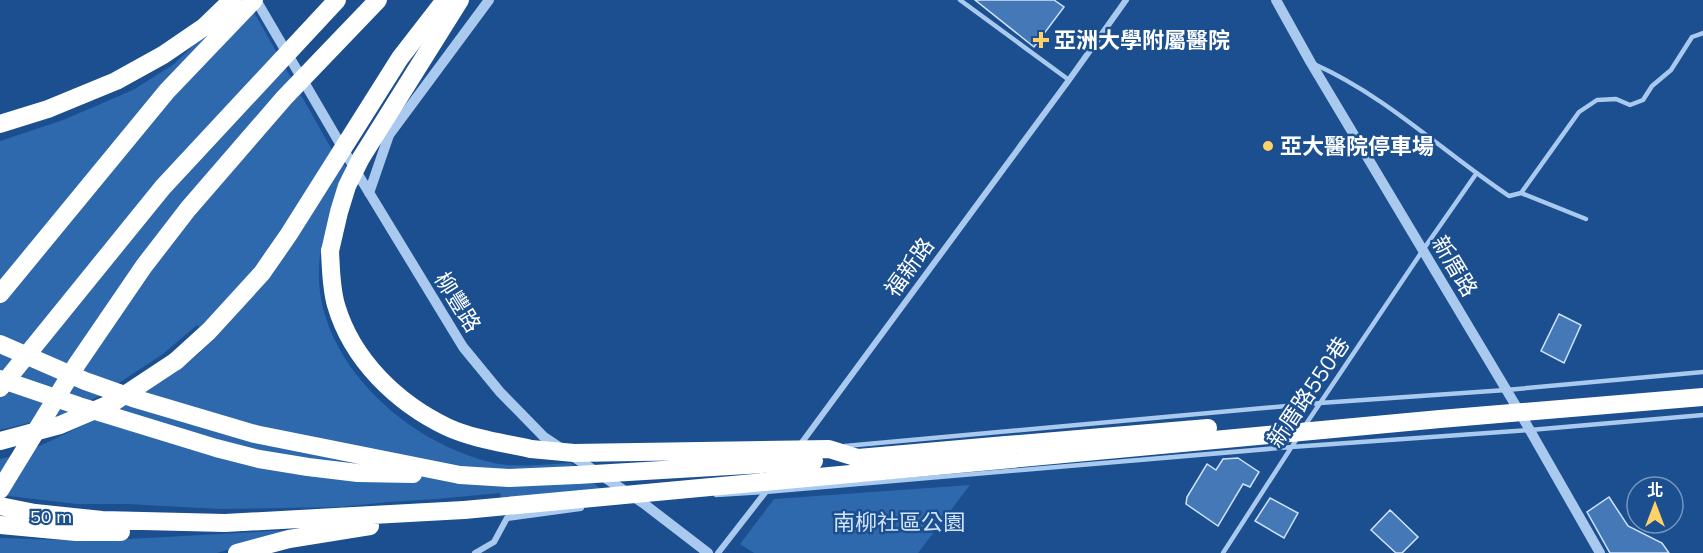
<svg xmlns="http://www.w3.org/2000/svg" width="1703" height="553" viewBox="0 0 1703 553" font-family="Mulish,'Noto Sans TC',sans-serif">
<rect width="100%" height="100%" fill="#1b4f8f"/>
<path fill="#2e69ad" d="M241 0H247L331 148 347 168C338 195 324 228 320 256 307 354 404 443 494 463 516 468 548 464 571 463L613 500 504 513 500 493 436 499 389 502 339 507 220 509 127 504H77L0 495V459C22 455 44 444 65 434 105 414 149 393 185 365 195 358 204 348 213 340L197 325 163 354 99 396 65 414 0 430V141L63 120 133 90 174 64Z
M970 485 918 553H754L740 544 774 499Z
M291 530 217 553H0V538L92 541Z"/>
<path fill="#4478b7" stroke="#cfe3fa" stroke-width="1.5" d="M975 0H1054L1064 7 1034 47Z
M1559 314 1581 325 1564 363 1541 351Z
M1238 458 1259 472 1250 487 1243 484 1218 526 1186 504 1187 497 1207 464 1216 470 1223 459Z
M1609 497 1628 526 1662 543 1669 553H1610L1587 512Z
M1270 498 1298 513 1284 538 1255 521Z
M1390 510 1418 537 1402 553H1396L1371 530Z"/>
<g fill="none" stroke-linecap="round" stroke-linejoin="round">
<path stroke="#a9c9ee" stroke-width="4.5" d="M960 0 1069 80
M1314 64C1386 96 1443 152 1509 196L1521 193 1579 112 1597 100 1616 99 1630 105 1643 100 1652 86 1671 70 1692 37 1703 33
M1521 193 1586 219
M1304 427 1423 250 1476 174
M845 446 1320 403 1506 390 1703 372
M716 495 765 492 1291 447 1530 430 1703 415
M1223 553 1298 437"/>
<path stroke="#a9c9ee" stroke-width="6" d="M800 445 1069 80 1126 0
M475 553 494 542 507 518 581 508
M718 553 771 485"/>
<path stroke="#a9c9ee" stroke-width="10" d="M256 0 359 176 463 347 500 392 544 437 643 503 708 553
M1276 0 1311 63 1516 406 1600 553
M369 193 389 135 489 0"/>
<path stroke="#fff" stroke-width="18" d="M0 124 48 109 116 81 163 55 204 27 232 0
M361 158 460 0
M330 251C331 269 331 288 336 305 352 360 397 403 447 427 473 439 504 443 531 449
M0 294 167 91 254 0
M0 441 60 425 114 402 176 361
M858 458 1006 445
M460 475 509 478 577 475
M0 506 35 513 102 520 225 523 464 510
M0 525 76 532H121
M237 553 289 539 370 526"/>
<path stroke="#fff" stroke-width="18" d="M330 251 339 212 347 186 361 158
M0 344 85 381 133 398 255 434 460 475
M176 361 209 331 262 273 289 234 400 58 445 0
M0 379 79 406 216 448 259 459 308 467 358 473 413 474
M0 388 163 187 337 0
M1006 445 1208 428
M531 449 574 453 829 449 858 458
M577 475 814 461
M0 490 77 364 144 266 188 209 284 98 378 0
M464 510 1440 419 1703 397"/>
</g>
<g fill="#ffd166" stroke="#1b4f8f" stroke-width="2">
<path d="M1038 31h6v6h6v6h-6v6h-6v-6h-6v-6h6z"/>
<circle cx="1268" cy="146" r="6"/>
</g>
<g text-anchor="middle" stroke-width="5" stroke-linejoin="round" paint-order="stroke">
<g font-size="22" font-weight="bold" fill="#fff" stroke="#1b4f8f" text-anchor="start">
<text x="1054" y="48">亞洲大學附屬醫院</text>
<text x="1280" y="154">亞大醫院停車場</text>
</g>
<g font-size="22" fill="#fff" stroke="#1b4f8f">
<text transform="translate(1455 266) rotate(59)" y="8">新厝路</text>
<text transform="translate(909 267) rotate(-54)" y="8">福新路</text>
<text transform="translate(458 302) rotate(58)" y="8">柳豐路</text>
<text transform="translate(1308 392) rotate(-56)" y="8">新厝路550巷</text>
</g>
<g font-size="22" fill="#cfe3fa" stroke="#1b4f8f">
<text x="899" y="530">南柳社區公園</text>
</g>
</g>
<g transform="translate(1655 505)"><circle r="28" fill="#1b4f8f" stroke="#7695bc" stroke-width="1.5"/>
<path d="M0-4.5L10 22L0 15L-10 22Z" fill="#ffd166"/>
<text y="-9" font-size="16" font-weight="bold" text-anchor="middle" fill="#ffffff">北</text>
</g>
<path d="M21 523v9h99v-9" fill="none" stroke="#ffffff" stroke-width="3"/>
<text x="30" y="523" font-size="18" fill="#ffffff" stroke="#1b4f8f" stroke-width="4.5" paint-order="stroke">50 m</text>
</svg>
